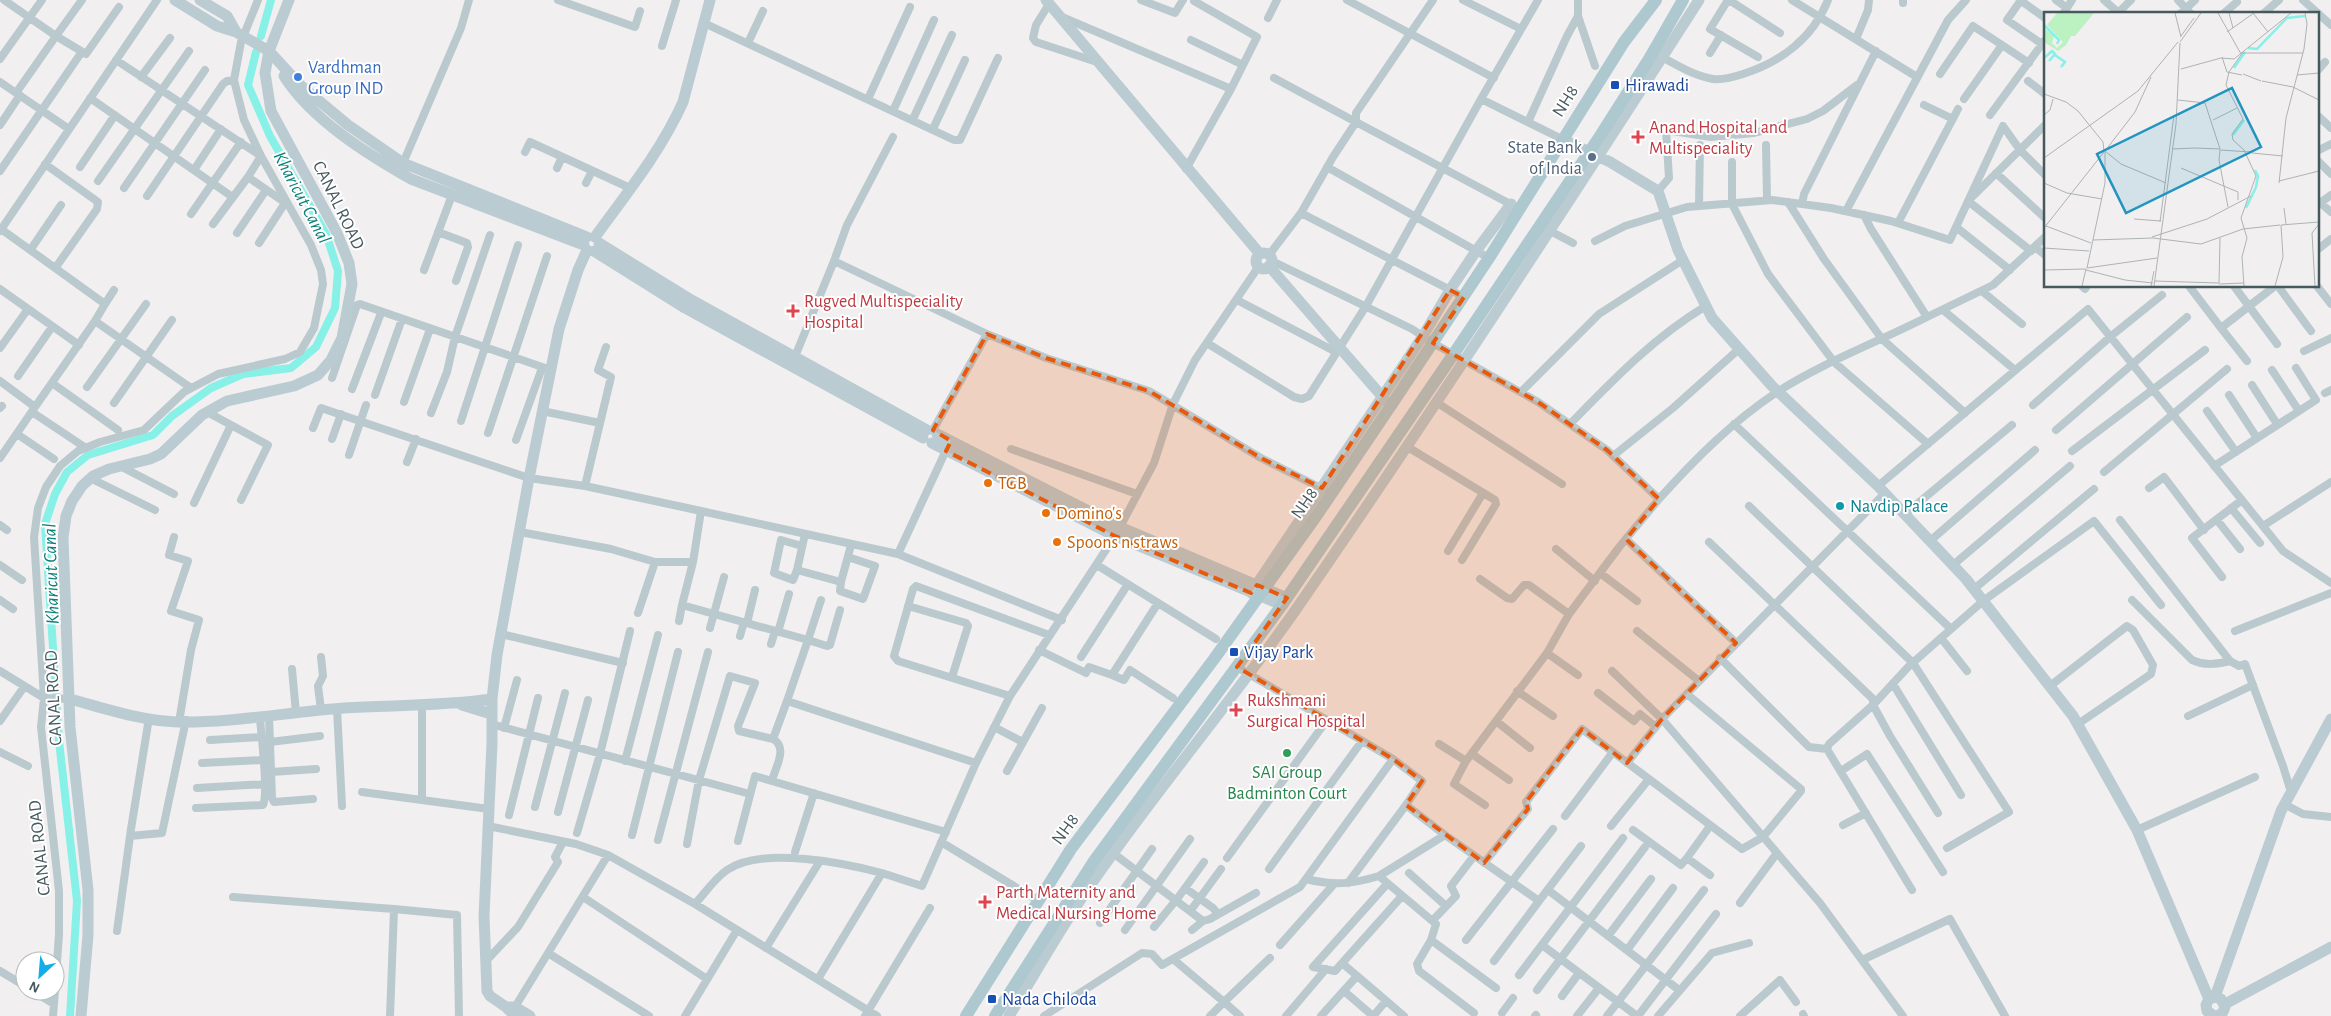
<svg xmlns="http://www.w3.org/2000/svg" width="2331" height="1016" viewBox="0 0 2331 1016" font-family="'Alegreya Sans',sans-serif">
<rect width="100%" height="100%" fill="#f2eff0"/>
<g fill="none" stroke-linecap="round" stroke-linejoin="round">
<path stroke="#87f0e7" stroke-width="8" d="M261 36 271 0
M70 1016 77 901 59 741 45 524 55 494 67 472 88 455 153 435 172 416 211 388 243 374 291 368 316 347 335 308 338 271 326 234 270 136 248 85 256 52"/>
<path stroke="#bac9cd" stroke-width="8" d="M4 0 56 36 82 0
M558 0 635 27 640 11
M1141 0 1175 13 1183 0
M1347 0 1494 78
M1463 0 1521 29
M1578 0V16L1595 66
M1728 0 1710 29 1758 57
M1729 0 1780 33
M1792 0 1917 77
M2020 0 2045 18
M2021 0 2007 20 2042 44
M2056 0 2067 8
M2104 0 2120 14
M2178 0 2191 14
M2303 0 2331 25
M1903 3V0
M1049 4 1036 25 1033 38 1036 42 1097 62
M2119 12 2131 0
M2063 14 2072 0
M2180 14 2195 0
M2223 14 2237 2
M2263 14 2279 0
M1062 17 1231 89 1257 37 1194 1
M1268 18 1277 0
M704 23 954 140H960L998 58
M1856 39 1868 10 1869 0
M1191 40 1243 65
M748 43 763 11
M662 46 676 0
M1710 53 1721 35
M1660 56C1677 65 1694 76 1713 79 1723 80 1734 77 1743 74 1781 62 1813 38 1828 0
M0 59 42 0
M116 60 261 156 248 177
M2317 71 2325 62
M1940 74 1973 26 2002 45
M141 77 170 38
M1274 78 1356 122V113L1433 0
M2028 81 2045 94
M0 82 69 129
M16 93 56 36 86 54 119 7
M90 98 231 196
M868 99 910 7
M1481 99 1538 0
M1964 99 2002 45 2029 63
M1924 105 1953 119
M893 111 934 20
M1990 115 2045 40
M2317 115 2331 128
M913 119 952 35
M1528 122 1567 36 1578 16
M0 125 20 95
M933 129 965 60
M1766 145 1767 200
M2317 151 2331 144
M525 152 530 142 630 188
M2318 161 2331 174
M1732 162V204L1768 274 1834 362 1928 444
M403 163 461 28 469 0
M45 164 98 202 97 209 56 267
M80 167 115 115
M1327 167 1489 258
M557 168 562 157
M1186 169 1231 89
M194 170 221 129
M0 171 81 53
M1996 173 2045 218
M98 181 189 51
M586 183 592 171
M124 188 205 70
M1658 191 1669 178 1666 130 1711 137 1754 133 1807 119 1823 111 1857 85
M147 196 223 84 227 81 234 80
M2317 200 2331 212
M1788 202 1824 259 1882 339 1965 413
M2320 203 2331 195
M1802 204 1804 194 1876 51
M1699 206 1700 145
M1846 211 1948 20 1966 0
M1301 213 1464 297
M191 214 241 142
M1898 223 1958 109
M213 224 248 177 287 204
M1956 227 2010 270
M1 229 105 304 95 321 35 407
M0 231 157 0
M1550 231 1573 243
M438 232 467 243 468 247 456 281
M237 233 266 190
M1595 241 1625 226 1687 207 1772 200 1831 208 1891 221 1950 240 2003 126 2020 150 2045 175
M259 243 285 203
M2035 247 2045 255
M31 249 61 205
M2317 250 2331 239
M2031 251 1968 201 2045 125
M1269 255 1301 213 1333 157 1356 122 1514 206
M834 261 847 225 893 137
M1272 261 1412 329 1433 343 1538 402 1607 450 1659 499C1695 459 1732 422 1777 392 1824 362 1878 342 1927 317L1871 229 1864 215
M424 270 452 195
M2082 286 2085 289 2087 286
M2189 286 2221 328
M2234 286 2277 344
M2278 286 2311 331
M2317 286 2331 304
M0 289 79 345
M1983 292 2022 324
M1237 300 1336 352
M105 304 114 290
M1943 310 2015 370
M1927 317 1993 285 2045 237
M95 321 191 388
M1207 343 1294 397 1302 399 1309 396 1366 306 1481 99 1562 139
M0 348 28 309
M2304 351 2331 338
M794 359 834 261 987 334
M2247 361 2221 328 2275 286
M2272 370 2299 411
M18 376 52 327
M332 378 357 305 360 304 551 370
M0 381 35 407 0 458
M52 383 118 430
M2252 385 2277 424
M87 387 146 304
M352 389 381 313
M1521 392 1599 314 1683 260
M2325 393 2331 390
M375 395 402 319
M2229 395 2257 438
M404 402 430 329
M1436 402 1562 484
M114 403 172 320
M2033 405 2110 337 2162 295
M0 408 2 406
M542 411 600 423
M2207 411 2236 452
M32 412 86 448
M207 412 231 425
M431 413 447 372 455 337 490 235
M461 421 518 245
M1570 424C1612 381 1654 337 1706 306
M1734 424 1951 629
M313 428 321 408 529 478 585 486 701 511
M933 430 987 334 1046 358 1149 391 1261 458 1325 490
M2056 430 2187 317
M488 433 547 256
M17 434 54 459
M332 439 341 414
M516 440 542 368
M948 446 898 554 1062 620
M1406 446 1495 500 1496 504 1462 560
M1011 449 1137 494
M2072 451 2205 350
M349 455 366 405
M1613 456 1673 408 1739 349
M407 462 416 439
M120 466 174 494
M2214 466 2316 400 2296 368
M2104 472 2227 369
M90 478 155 510
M585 486 611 377 598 370 606 347
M1878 486 2088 309 2283 551 2331 583
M2149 488 2164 477 2204 530
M194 503 231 425 268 445 241 500
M1749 506 1913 663 2009 812 1947 848
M2231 508 2260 543
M1905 514 2012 425
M2120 520 2230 661 2239 666 2245 664 2283 766 2291 792
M2217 520 2240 549
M0 525 7 530
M2263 526 2331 482
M1120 527 1154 463 1173 404 1195 360 1259 266
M520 532 611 549 655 562H693L701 511 898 554
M805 534 797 570 841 582 851 545
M174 537 169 555 188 561 171 611 199 620 191 650 179 722
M1626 539 1736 643
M1930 541 2035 450
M1709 542 1873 699V705L1829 744 1827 749 1912 890
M1556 549 1595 581
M1448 551 1483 493
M693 562 682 605 808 640 787 701
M0 565 22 580
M1097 565 1216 639
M1953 565 2070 466
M797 570 793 580 774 573 781 540 802 546
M1600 573 1637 601
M2222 577 2192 538 2242 500
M1480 579 1507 598 1512 599 1524 585H1529L1569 614
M841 582 840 591 863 599 875 566 848 557
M1974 589 2094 489
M0 600 13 609
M821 600 808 640 827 646 830 645 840 610
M2132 600 2192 660C2205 666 2217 664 2230 661
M908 606 966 623 968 626 952 677
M638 613 655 562
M679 621 682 605
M747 623 755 590
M710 628 724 577
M1637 631 1699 681
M2235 631 2331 593
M778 632 789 594
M501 634 623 663
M740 636 744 622
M1941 638 1967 671
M771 644 775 631
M1039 650 1086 673 1089 667 1112 675 1158 603
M1547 653 1578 675
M1081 657 1128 584
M1720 658 1809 747 1827 749
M1237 667 1393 759 1422 781 1406 805 1445 835 1539 901 1581 846
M292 669 296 713
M0 671 44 698 70 699
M1612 671 1662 719 1885 493
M1112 675 1124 680 1130 670 1173 698
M1893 684 1961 795
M2050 686 2127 626 2133 630 2153 665 2151 674 2078 724
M1517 691 1553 716
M1598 693 1634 721 1640 714 1656 727
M1010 696 898 661 894 656 913 589 916 586 1049 635
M337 709 342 806
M321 710 318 686 323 676 321 657
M269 716 272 798 274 802 313 799
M2188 716 2253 685
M0 721 24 687
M1496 721 1530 748
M491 724 750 794
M994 727 1023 742
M504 728 517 680
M210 740 261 737
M270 742 320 736
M1439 744 1466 761
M0 752 28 766
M1472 754 1509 780
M625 761 658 635
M202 763 263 760
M1627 763 1662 719 1820 903 1903 1016
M1007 771 1042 708
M1841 771 1867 754 1943 872
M271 772 316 769
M1649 779 1742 849 1763 837 1801 791V789L1687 694
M772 780C776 767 788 747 773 739L787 701 976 763
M197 788 265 784
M362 792 489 809
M422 799V704
M2284 804 2303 814 2331 817
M1485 805 1454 784 1466 761 1547 653 1569 614 1620 546 1659 499
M535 807 565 693
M196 808 263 805C269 793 261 734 260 718
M558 812 588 700
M1938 813 1890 736 1873 705 1909 666 1983 601 2094 521 2161 605
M509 815 538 698
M1565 816 1613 752
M1843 825 1866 813
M488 826 576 844 608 855 695 904 877 1016
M1710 826 1687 858 1710 875
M1633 830 1681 865 1687 858
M2137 830 2255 777
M577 833 600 754 630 631
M632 835 678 652
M130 836 162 833 186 720
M658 840 708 652
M738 841 755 776 946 832
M941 842 1037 900
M687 844 699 780 730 676 755 683 738 726 739 731 773 739
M795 852 814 793
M1113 853 1203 921 1210 919 1256 893
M1227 858 1327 720
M1484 863 1528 809 1526 802 1582 729 1649 779 1611 826
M1269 869 1362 741
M1409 873 1446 906
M1379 876 1445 835
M1306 879C1334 886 1352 884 1379 876L1436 924 1431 940 1417 964 1419 971 1474 1013
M1348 883 1406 805
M1387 884 1313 967 1335 971 1402 896
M1185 888 1213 908 1218 914
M1548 890 1679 990
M233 897 394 909 390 1016
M583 897 707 979
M1740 903 1777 853
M695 904C705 893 715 878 727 870 762 846 844 863 882 873
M394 909 457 915 459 1016
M1191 910 1221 869
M1433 920 1456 896 1451 886 1474 856
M1100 923 1152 849
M1154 927 1177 899 1204 862
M1125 930 1190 839
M1192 930 1203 921
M117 931 131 829 149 718
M1608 936 1651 879
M1431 940 1496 988
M1466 940 1553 829
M1280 945 1334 884
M1542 945 1637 1016
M766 948 820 861
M1627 950 1673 888
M548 953 649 1016
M1173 959 1224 1002 1270 958
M1862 960 1950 919 2005 1016
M486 961 518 927 558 862 555 857 563 842
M1494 961 1539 901
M1342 963 1404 1016
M0 971 25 986
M1519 975 1623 838
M818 979 882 873 922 886 976 763 1010 696 1115 536
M55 990 59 934V891L41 727 44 698 34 537 38 508 46 487 60 466 78 451 100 442 144 430 184 392 218 374 285 359 300 352 314 328 323 284 321 270 311 245 261 156 244 120 234 80 241 42 258 0
M1537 990 1645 847
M33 991 54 1004
M1344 991 1373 1016
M1562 996 1579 973
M515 1007 608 855
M1502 1013 1513 998
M1803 1014 1804 1016
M1374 1015 1386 1001
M53 1016 55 991
M685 1016 737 930
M865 1016 930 908
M1044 1016 1142 953 1152 954 1162 965 1300 887 1393 759
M1210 1016 1224 1002 1240 1016
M1286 1016 1326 969
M1321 1016 1357 976
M1535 1016 1536 1015
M1577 1016 1599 988
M1607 1016 1704 890
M1638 1016 1716 914
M1658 1016 1712 953 1749 943
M1740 1016 1780 980 1796 1002"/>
<path stroke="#baccd2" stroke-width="11" d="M175 0 217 26 236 32 269 51 300 85 348 125 403 163 587 237
M200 0 227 16 236 32
M1046 0 1260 254
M284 76C311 119 367 154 411 179L584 245
M1562 139 1610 162 1658 191 1678 250 1712 318 1772 386 1878 486 1966 579 2073 716 2137 830 2209 999
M595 237C627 193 661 151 683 102L710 0
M599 243 688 298 927 430
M594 251 685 308 923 438
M1256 261a8 8 0 1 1 16 0a8 8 0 1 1-16 0Z
M1269 266 1386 401
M937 434 1120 527 1287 598
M932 443 1115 536 1282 605
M1251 593 1423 336 1450 290 1476 251 1511 204
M70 699C104 708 141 721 177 722 233 723 288 712 344 708 393 705 443 706 492 699
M462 705 491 714
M2215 997 2281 811 2331 719
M2225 1004 2331 947
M506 1007H515L530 1016
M81 1016 88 935V890L70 727 63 538 66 516 72 501 82 486 93 476 109 469 150 459 161 454 202 415 227 401 294 386 318 375 331 360 342 338 352 284 349 263 337 233 271 111 265 73 269 51 289 0
M515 1016 506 1007 490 996 487 991 484 916 492 744V699L497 655 529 478 559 329 578 270 587 250
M1009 1016C1037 971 1063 923 1094 880 1159 787 1232 701 1297 608 1435 408 1568 204 1699 0
M2214 1016 2207 1011 2206 1005 2209 999 2215 997 2221 999 2225 1007 2223 1012 2218 1016"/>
<path stroke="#adc8cf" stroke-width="12" d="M966 1016 1071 849 1214 659 1317 515 1394 401 1489 258 1624 42 1656 0
M995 1016 1094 861 1282 605 1453 355 1600 136 1649 59 1683 0"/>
</g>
<path fill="#e8590c" fill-opacity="0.2" stroke="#e8590c" stroke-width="4" stroke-dasharray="10 6" stroke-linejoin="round" d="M1450 290 1464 297 1433 343 1538 402 1607 450 1659 499 1626 539 1736 643 1662 719 1627 763 1582 729 1526 802 1528 809 1484 863 1406 805 1422 781 1393 759 1237 667 1287 598 1257 585 1251 593 1115 536 946 451 951 441 933 430 987 334 1046 358 1149 391 1261 458 1322 488Z"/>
<circle fill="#3f7fe0" stroke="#fff" stroke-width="2" cx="298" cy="77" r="5"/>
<g fill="#1a4fb4" stroke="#fff" stroke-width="2">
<rect x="1610" y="80" width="10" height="10" rx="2.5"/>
<rect x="1229" y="647" width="10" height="10" rx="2.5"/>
<rect x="987" y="994" width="10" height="10" rx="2.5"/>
</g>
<g fill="#e0444e" stroke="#fff" stroke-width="2">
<path d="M1635.5 129.5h5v5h5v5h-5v5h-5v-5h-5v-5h5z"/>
<path d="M790.5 303.5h5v5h5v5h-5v5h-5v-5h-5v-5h5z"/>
<path d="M1233.5 702.5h5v5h5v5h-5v5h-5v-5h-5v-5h5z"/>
<path d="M982.5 894.5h5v5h5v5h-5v5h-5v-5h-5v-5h5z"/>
</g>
<circle fill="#5c6f8a" stroke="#fff" stroke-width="2" cx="1592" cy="157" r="5"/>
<g fill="#e8710a" stroke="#fff" stroke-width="2">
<circle cx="988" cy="483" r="5"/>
<circle cx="1046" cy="513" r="5"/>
<circle cx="1057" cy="542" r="5"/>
</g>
<circle fill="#0f9aa8" stroke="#fff" stroke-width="2" cx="1840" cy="506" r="5"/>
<circle fill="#2e9e5b" stroke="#fff" stroke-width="2" cx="1287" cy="753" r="5"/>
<g text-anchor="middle" stroke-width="4" stroke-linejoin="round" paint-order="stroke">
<g font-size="18" fill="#366cbe" stroke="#fff" text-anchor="start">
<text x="308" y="73">Vardhman<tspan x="308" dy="21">Group IND</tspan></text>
</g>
<g font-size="18" fill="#164399" stroke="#fff" text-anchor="start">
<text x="1625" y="91">Hirawadi</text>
<text x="1244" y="658">Vijay Park</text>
<text x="1002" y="1005">Nada Chiloda</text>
</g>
<g font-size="18" fill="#46595d" stroke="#fff">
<text transform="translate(1565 101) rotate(-58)" y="6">NH8</text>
<text transform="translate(339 205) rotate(64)" y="6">CANAL ROAD</text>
<text transform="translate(1304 503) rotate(-55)" y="6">NH8</text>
<text transform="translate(53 698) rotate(-93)" y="6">CANAL ROAD</text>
<text transform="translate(1065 829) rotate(-54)" y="6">NH8</text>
<text transform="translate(39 848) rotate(-96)" y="6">CANAL ROAD</text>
</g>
<g font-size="18" fill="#be3a42" stroke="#fff" text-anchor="start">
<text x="1649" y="133">Anand Hospital and<tspan x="1649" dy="21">Multispeciality</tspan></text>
<text x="804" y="307">Rugved Multispeciality<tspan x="804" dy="21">Hospital</tspan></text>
<text x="1247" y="706">Rukshmani<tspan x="1247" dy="21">Surgical Hospital</tspan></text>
<text x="996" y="898">Parth Maternity and<tspan x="996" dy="21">Medical Nursing Home</tspan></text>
</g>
<g font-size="18" fill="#4e5e75" stroke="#fff" text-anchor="end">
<text x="1582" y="153">State Bank<tspan x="1582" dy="21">of India</tspan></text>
</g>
<g font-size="18" fill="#c56008" stroke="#fff" text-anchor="start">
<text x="998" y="489">TGB</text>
<text x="1056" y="519">Domino's</text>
<text x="1067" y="548">Spoons n straws</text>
</g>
<g font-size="18" fill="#0d838f" stroke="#fff" text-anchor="start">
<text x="1850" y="512">Navdip Palace</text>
</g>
<g font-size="18" fill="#27864d" stroke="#fff">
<text x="1287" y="778">SAI Group<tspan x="1287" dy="21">Badminton Court</tspan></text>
</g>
<g font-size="19" font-style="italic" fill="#098077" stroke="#fff">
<text transform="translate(303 197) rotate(62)" y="7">Kharicut Canal</text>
<text transform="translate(50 574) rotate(-92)" y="7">Kharicut Canal</text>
</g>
</g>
<g transform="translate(2044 12)">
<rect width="275" height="275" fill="#f2eff0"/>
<path d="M13 1H50L31 24H27L22 33 14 39 0 30V16L10 24 8 31 13 36 19 30 3 13Z" fill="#bcf1c1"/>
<path fill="none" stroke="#87f0e7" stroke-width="2.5" d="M0 13 15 28 13 32M204 36 213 37 243 6 261 4M11 43 21 50 17 55M0 46 8 39 11 42 5 49M190 56 201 40M189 123 200 108M202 196 212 175 214 164 211 158"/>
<path fill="none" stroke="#adb3b5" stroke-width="1" d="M131 1 137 25M174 1 197 42M185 1 189 16M209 1 224 20M183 20 210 1M137 24 150 6M136 30 157 1M199 40 185 60 182 73 199 107 188 122 189 128 200 138 212 164 197 206 203 226 198 245 200 274M197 41H259M178 45 183 60 198 63M137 57 177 46 190 47 247 1M199 62 217 69M253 63 275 61M218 69 249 75 275 88M0 82 22 90 34 99 59 130 60 139M134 88 161 91 176 137M0 103 6 98 9 87M169 108 193 96M151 136 176 137M128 137 151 136M176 138 175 148 184 195M176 138 207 140M61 139 91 100 107 65M61 139 77 152 122 171M208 141 239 144M0 146 94 79 134 30M137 156 194 180V188M235 169 275 159M0 171 23 181 58 187M235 171 242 106 260 37 263 12 261 1M240 196 242 212M90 207 117 209M116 210 130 103M237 213 275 210M2 214 47 231M0 216 60 140M108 225 163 207 207 184M49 228 109 226 157 232 199 217 236 213M0 236 45 239M43 256 113 246M43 256 61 171V140M0 258 42 257M42 258 81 268 109 271M110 269 175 271M175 271 176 226M175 272 200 271M38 274 42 257M107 274 110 259M110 274 132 112 136 31M231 274 239 245 237 213M271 274 268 221 275 212"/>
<path fill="#2194bf" fill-opacity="0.15" stroke="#2194bf" stroke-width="2.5" d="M188 76 217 135 82 201 53 142Z"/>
<rect width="275" height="275" fill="none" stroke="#46595d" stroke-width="2.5"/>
</g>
<g transform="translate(40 976) rotate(206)"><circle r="24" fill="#ffffff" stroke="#b5bdbe"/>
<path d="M0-4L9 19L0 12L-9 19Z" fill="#11aee9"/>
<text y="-8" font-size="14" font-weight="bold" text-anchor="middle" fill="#46595d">N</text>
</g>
</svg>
